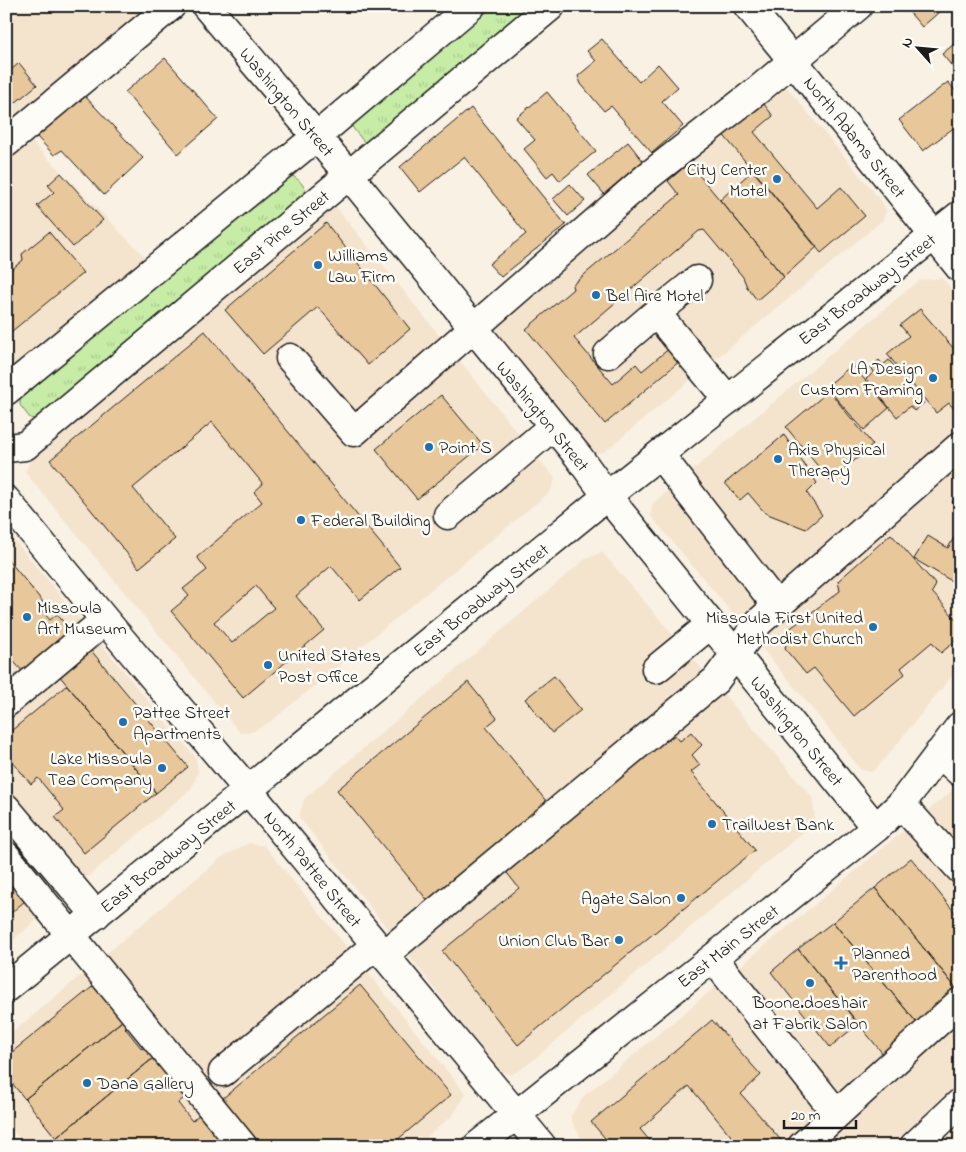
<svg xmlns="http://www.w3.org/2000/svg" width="966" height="1152" viewBox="0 0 966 1152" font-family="'Indie Flower',sans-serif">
<defs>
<pattern id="grass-tufts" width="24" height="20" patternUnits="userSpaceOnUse" patternTransform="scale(1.25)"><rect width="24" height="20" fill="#c6eca6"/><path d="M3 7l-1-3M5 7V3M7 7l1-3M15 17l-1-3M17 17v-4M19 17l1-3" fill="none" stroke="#aaca8e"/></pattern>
</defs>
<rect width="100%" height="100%" fill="#f9f1e4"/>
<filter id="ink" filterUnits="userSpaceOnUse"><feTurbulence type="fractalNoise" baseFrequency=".02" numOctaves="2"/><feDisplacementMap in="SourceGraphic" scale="10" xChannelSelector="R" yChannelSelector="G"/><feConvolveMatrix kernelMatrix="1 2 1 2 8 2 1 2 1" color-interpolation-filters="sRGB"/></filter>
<g filter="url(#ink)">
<path fill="#f4e4ce" d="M6 6H171L21 131 146 258 6 373Z
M783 83 883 203 886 211 883 220 604 452 591 454 485 317Z
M336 207 542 463 555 478 551 491 270 722 252 732 240 733 25 472 32 456 322 210Z
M942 278 960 300V666L883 761 872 772 861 770 810 706 651 516 652 504 912 286 921 280Z
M6 530 196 758 198 773 191 789 6 946Z
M602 552 812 797 815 817 807 829 526 1066 511 1075 499 1070 299 817 304 799 584 560Z
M955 788 960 794V1146H588L580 1136 570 1117 584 1096Z
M249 843 265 846 466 1094 453 1115 416 1146H26L6 1123V1038L222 857Z"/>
<path fill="url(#grass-tufts)" stroke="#718461" d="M494 6H534L369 142H364L353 128 352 126 356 120Z
M292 176C298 178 305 186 306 193L303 198 38 417 35 419 30 418 20 405V399L23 396 287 178Z"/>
<path fill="#e8c79a" stroke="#1c1c1c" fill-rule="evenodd" d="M817 6H828L821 12Z
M904 6H946L922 27Z
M602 39 639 82 658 64 678 87 662 101 683 126 652 153 611 106 604 111 581 84 578 76 596 61 587 51Z
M960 39V76L942 54Z
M165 58 218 119 178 154 125 92Z
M19 63 37 85 15 103 6 92V64L11 70Z
M948 82 960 96V123L923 151 899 120Z
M547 92 596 151 560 181 553 172 547 177 524 149 535 140 516 118Z
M82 93 143 158 104 195 62 150 54 155 36 136Z
M761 100 773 116 754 132 817 208 841 187 865 216 821 253 721 132Z
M471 108 566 225 501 277 489 264 526 234 464 157 420 192 400 167Z
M628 142 643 161 604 194 588 175Z
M689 163 784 277 757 300 747 287 743 277 704 230 699 231 574 338 613 384 636 364 642 371 671 347 681 360 605 424 526 329 573 289 572 285 679 195 668 181Z
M753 170 817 247 784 277 720 200Z
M61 173 103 220 73 247 37 206 54 192 48 185Z
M570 184 585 201 568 216 553 199Z
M326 223 410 329 368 365 318 307 263 354 225 310Z
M49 232 83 273 6 336V274L23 260 22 254Z
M920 309 954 349 960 344V416L949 403 936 413 887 354 909 336 900 325Z
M205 331 400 567 360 600 331 566 296 596 324 630 243 698 171 611 189 596 183 589 207 570 197 557 262 502 254 492 263 484 212 422 133 488 175 539 139 568 50 460ZM256 586 274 608 232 643 214 622Z
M879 360 883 365 889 360 924 403 914 411 910 406 897 417 866 379 874 372 871 367Z
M852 365 889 408 864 430 826 387Z
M829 391 873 445 830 481 786 427Z
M441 395 483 445 417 499 376 449Z
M784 435 817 483 807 493 822 515 806 529 765 513 748 493 740 500 725 483Z
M960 492V509L952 502Z
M891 534 936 585 932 592 960 624V637L941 653 932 642 901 668 905 674 854 716 814 668 806 674 785 649 788 630 840 591 838 581Z
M928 536 948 548 955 536 960 539V586L914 559Z
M6 557 43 602 38 606 50 620 57 614 72 633 24 673 6 653Z
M89 648 188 767 156 793 58 674Z
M554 676 581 710 552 733 525 699Z
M468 682 497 718 486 727 547 802 428 901 337 790Z
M67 685 156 793 84 853 55 817 64 810 38 778 31 784 6 754V735Z
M691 732 702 745 692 755 700 765 691 772 755 850 518 1045 442 951 519 888 503 868 662 737 666 742 675 735 680 741Z
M911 858 960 919V993L875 888Z
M6 870 32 895 6 917Z
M875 888 960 993 922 1029 833 922Z
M833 922 922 1029 887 1059 798 949Z
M798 949 858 1024 830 1047 771 972Z
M102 979 127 1017 25 1099 6 1076V1057Z
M360 985 451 1095 390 1146H288L286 1144 284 1146H252L217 1103Z
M127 1017 131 1023 125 1028 142 1049 148 1044 157 1055 56 1138 25 1099Z
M712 1020 761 1075 741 1094 786 1146H734L737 1143 689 1086 640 1129 654 1146H612L591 1122Z
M157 1055 190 1093 178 1103 192 1121 204 1110 227 1137 217 1146H63L56 1138Z
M825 1138 832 1146H816Z"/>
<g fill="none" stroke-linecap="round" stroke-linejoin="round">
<defs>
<path id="minor" d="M206 6 349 175 578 456 607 496 876 828
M748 6 861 144 960 268
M6 143 171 6
M697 280 656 313 728 400
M608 354 656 313
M290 358 354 432 647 177 758 90 858 6
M6 391 316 137 471 6
M6 448 25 446 551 6
M660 455 777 606
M6 500 105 620 248 790 542 1146
M448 515 552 427
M656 669 711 624
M6 703 105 620
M939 753 960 772
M901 804 960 869
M6 808 96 915
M6 856 243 1146
M384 955 716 680 759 622 960 446
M713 958 837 1114
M223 1072 376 945
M477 1146 876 828 901 804 960 726
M802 1146 960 1002
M914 1146 960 1103"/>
<path id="major" d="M6 988 607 496 960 215"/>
</defs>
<use href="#minor" stroke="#1c1c1c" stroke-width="31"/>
<use href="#major" stroke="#1c1c1c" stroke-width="31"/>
<use href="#minor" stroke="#fdfcf7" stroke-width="28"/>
<use href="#major" stroke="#fdfcf7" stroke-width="28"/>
</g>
</g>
<g fill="#1f6fb2" stroke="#fdfcf7" stroke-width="2">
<circle cx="777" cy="179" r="5"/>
<circle cx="318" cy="265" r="5"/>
<circle cx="596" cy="295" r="5"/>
<circle cx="933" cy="378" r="5"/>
<circle cx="429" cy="447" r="5"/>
<circle cx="778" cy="459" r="5"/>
<circle cx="301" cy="520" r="5"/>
<circle cx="27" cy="617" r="5"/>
<circle cx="873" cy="627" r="5"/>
<circle cx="268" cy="665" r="5"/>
<circle cx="123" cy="722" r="5"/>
<circle cx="162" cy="768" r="5"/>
<circle cx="712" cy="824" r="5"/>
<circle cx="681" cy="898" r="5"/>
<circle cx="619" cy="940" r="5"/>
<path d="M838.5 955.5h5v5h5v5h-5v5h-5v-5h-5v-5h5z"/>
<circle cx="810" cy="983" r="5"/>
<circle cx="87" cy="1083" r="5"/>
</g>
<g text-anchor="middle" stroke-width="5" stroke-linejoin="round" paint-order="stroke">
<g font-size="18" fill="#1c1c1c" stroke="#fdfcf7">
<text transform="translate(287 102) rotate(50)" y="6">Washington Street</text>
<text transform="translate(855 137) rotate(51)" y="6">North Adams Street</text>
<text transform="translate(281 232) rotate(-40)" y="6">East Pine Street</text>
<text transform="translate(867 289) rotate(-38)" y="6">East Broadway Street</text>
<text transform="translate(543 416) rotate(51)" y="6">Washington Street</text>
<text transform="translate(481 600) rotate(-39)" y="6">East Broadway Street</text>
<text transform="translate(797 731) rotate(51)" y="6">Washington Street</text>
<text transform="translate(168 856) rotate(-39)" y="6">East Broadway Street</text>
<text transform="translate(313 869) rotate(51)" y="6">North Pattee Street</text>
<text transform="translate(728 946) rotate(-38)" y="6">East Main Street</text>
</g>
<g font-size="18" fill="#1c1c1c" stroke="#fdfcf7" text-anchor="start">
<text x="767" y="175" text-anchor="end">City Center<tspan x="767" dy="21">Motel</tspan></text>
<text x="328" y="261">Williams<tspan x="328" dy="21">Law Firm</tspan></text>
<text x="606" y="301">Bel Aire Motel</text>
<text x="923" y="374" text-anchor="end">LA Design<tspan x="923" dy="21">Custom Framing</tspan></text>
<text x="439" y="453">Point S</text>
<text x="788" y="455">Axis Physical<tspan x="788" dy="21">Therapy</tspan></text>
<text x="311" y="526">Federal Building</text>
<text x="37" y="613">Missoula<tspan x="37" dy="21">Art Museum</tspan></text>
<text x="863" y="623" text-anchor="end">Missoula First United<tspan x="863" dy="21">Methodist Church</tspan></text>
<text x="278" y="661">United States<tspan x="278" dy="21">Post Office</tspan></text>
<text x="133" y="718">Pattee Street<tspan x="133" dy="21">Apartments</tspan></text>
<text x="152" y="764" text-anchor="end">Lake Missoula<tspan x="152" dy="21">Tea Company</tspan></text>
<text x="722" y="830">TrailWest Bank</text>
<text x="671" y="904" text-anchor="end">Agate Salon</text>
<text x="609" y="946" text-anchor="end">Union Club Bar</text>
<text x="852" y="959">Planned<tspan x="852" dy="21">Parenthood</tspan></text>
<text x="810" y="1008" text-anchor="middle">Boone.doeshair<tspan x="810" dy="21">at Fabrik Salon</tspan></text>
<text x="97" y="1089">Dana Gallery</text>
</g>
</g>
<rect width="966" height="1152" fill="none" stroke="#fdfcf7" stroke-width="25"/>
<rect x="12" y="12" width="941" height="1127" fill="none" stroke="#1c1c1c" stroke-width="2" filter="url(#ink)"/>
<g transform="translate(918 48) rotate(297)" stroke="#fdfcf7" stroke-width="4" paint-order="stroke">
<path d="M0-4L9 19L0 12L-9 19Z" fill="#1c1c1c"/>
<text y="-8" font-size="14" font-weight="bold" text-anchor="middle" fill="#1c1c1c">N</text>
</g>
<path d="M784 1120v8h72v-8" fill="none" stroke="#1c1c1c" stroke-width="2.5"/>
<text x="791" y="1120" font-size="15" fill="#1c1c1c" stroke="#fdfcf7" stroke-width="4" paint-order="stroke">20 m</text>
</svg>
